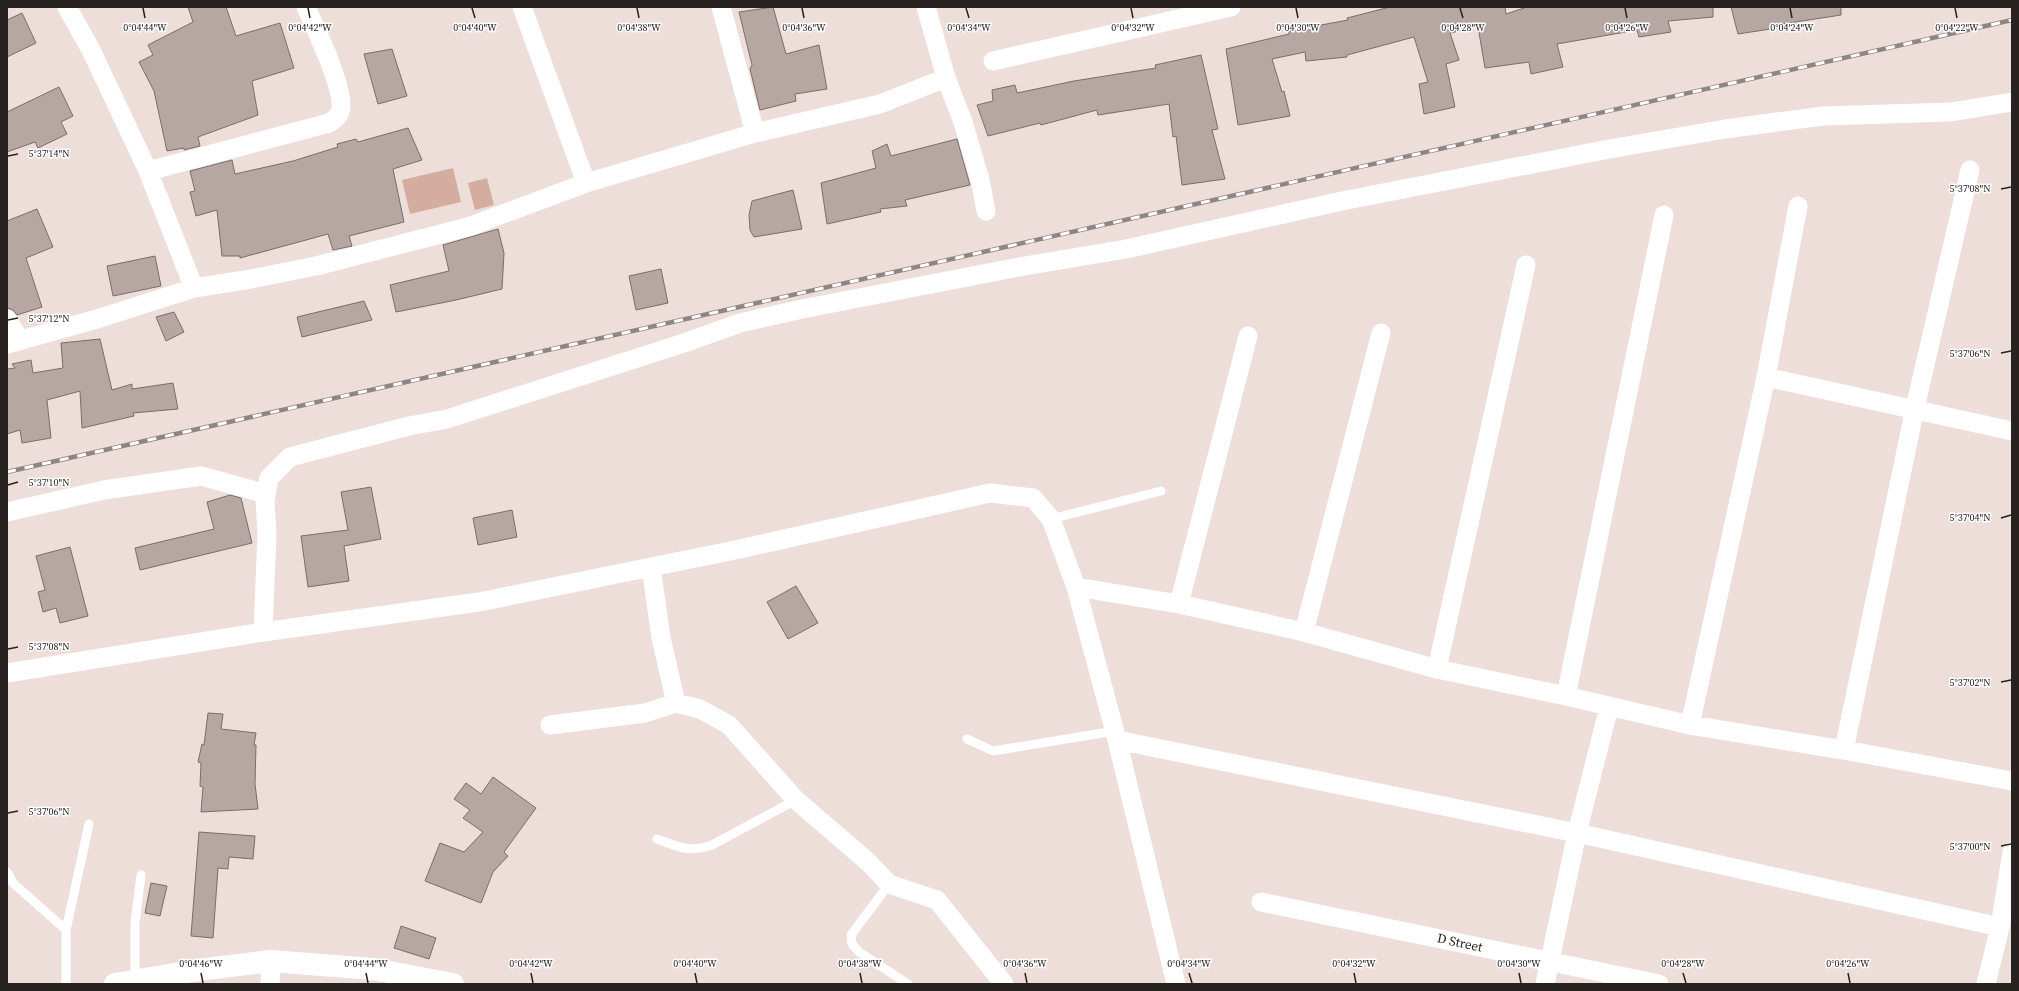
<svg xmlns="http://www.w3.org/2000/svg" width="2019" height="991" viewBox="0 0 2019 991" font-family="'Source Serif 4',serif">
<rect width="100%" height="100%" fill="#edded9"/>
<path fill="#d4aca0" d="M453 168 461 202 410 214 402 180Z
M487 178 494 205 475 210 468 183Z"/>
<path fill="#b6a7a3" stroke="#7b6d69" d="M188 7H226L236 36 280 23 294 68 252 81 258 115 198 137 200 146 184 150V148L167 151 154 91 139 62 153 55 148 45 193 22Z
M773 7 786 54 819 45 827 89 795 94 796 101 760 110 750 69 752 65 739 12Z
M1390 7H1505L1506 14 1527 7H1713V17L1668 21 1671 32 1639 37 1637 30 1557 44 1563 67 1531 74 1529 62 1485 68 1478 27 1450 33 1459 60 1446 64 1455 107 1424 114 1419 84 1428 82 1414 37 1347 55V57L1306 61 1305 52 1272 59 1282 92 1284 91 1290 116 1238 125 1226 49 1289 34V31L1348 20 1347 18Z
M1731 7H1841V15L1776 25 1777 28 1738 34Z
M22 13 36 43 7 57V20Z
M392 49 407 96 378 104 364 54Z
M1201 55 1218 129 1212 130 1225 179 1182 185 1176 136 1173 137 1169 104 1098 115 1097 110 1041 125 1040 123 988 136 977 105 993 101 992 90 1015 85 1017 93 1074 81 1156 68 1155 65Z
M59 87 73 116 61 122 67 134 38 148 35 142 7 152V112Z
M408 128 422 160 393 169 404 222 349 236 352 246 333 250 328 234 240 258V256H222L217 210 196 216 190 192 195 191 190 171 232 160 235 174 293 161 338 147 337 144 356 139 358 142Z
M957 139 970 185 905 200 907 206 880 209 881 212 827 224 821 183 876 168 872 151 887 144 891 156Z
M793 190 802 229 754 237 750 230 749 215 752 201Z
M37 209 53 247 26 258 42 307 17 315 13 310 7 308V221Z
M498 229 504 253 502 289 456 300 396 312 390 285 449 271 443 245Z
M155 256 161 286 113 296 107 266Z
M661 269 668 303 636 310 629 276Z
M364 301 372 320 302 337 297 317Z
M174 312 184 332 166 341 156 317Z
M100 339 112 390 132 384V389L173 383 178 409 133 413 134 416 82 428 80 391 47 400 51 438 22 443 20 430 7 434V369L15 368 12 364 31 360 33 373 63 368 61 343Z
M371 487 381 539 344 546 349 581 308 587 301 536 348 530 341 492Z
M230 495 241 498 252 543 140 570 135 548 214 529 207 502Z
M512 510 517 537 478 545 473 518Z
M70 547 88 616 60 623 56 608 43 612 38 592 45 590 36 556Z
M796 586 818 623 788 639 767 602Z
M208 713 223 714 221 729 256 733 254 745H256L255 784 258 809 201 812 203 787 200 786 201 763 198 762 202 744 204 745Z
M493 777 536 808 504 852 508 856 493 872 481 903 425 881 440 843 464 852 483 832 463 818 470 810 454 799 466 783 481 794Z
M199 832 255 836 253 859 229 857 228 869 218 868 213 938 191 936Z
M151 883 167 886 160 916 145 913Z
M401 926 436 938 429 959 394 948Z"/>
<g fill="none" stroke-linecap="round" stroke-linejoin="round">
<path stroke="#fff" stroke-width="9" d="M1051 519 1161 491
M967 739 993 751 1115 731
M657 839C680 847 688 853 712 845L796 800
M7 872 13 883 66 930
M889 884 851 935 852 944 859 952 908 984
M135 981V923L141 875
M66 984V930L89 824"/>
<path stroke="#fff" stroke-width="19" d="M67 7 91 50 148 171 194 288
M522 7 586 183
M721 7 755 133
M926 7 946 78 963 122 980 180 986 211
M993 61 1231 7
M148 171 329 123C334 120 338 117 340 112 347 92 315 28 306 7
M7 319 20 340
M7 344 97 319 194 288 251 279 316 266 468 227 586 183 755 133 880 104 946 78
M1766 377 2012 431
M7 512 104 490 201 476 266 494
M651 567 661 638 676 703
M1076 587 1179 604 1304 632 1437 669 1566 696 1690 725 1844 750 2012 781
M1179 604 1248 336
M263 632 267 534 265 501 269 478 290 457 409 426 447 419 684 343 740 323 802 309 1019 267 1126 249 1347 200 1604 150 1725 129 1823 116 1951 112 2012 102
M1304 632 1381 333
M1437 669 1526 265
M7 673 263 632 479 602 735 550 990 493 1033 498 1051 519 1076 587 1117 740 1176 984
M1566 696 1664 215
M550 725 645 713 676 703 700 709 729 725 796 800 867 861 889 884 937 900 1004 984
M1690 725 1766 377 1798 206
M1117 740 1577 833 2000 927
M1844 750 1915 408 1970 170
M1261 902 1659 984
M270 984 271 961
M1545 984 1577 833 1609 707
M1986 984 2000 927 2012 852"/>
<path stroke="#fff" stroke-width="22" d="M115 984 198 970 271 961 373 969 453 984"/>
<defs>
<path id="rail" d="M7 472 2012 20"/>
</defs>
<use href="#rail" stroke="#8f8582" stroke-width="4.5"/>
<use href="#rail" stroke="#fff" stroke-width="3" stroke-dasharray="9" stroke-linecap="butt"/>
</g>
<path fill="none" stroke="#282221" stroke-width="1.5" d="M143 8 145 18M308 8 310 18M472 8 475 18M637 8 639 18M802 8 804 18M966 8 969 18M1131 8 1133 18M1296 8 1298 18M1460 8 1463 18M1625 8 1627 18M1790 8 1792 18M1955 8 1957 18M8 156 18 154M2001 189 2011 187M8 320 18 318M2001 353 2011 351M8 485 18 482M2001 518 2011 515M8 649 18 647M2001 682 2011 680M8 813 18 811M2001 846 2011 844M201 973 203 983M366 973 368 983M531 973 533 983M695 973 697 983M860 973 862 983M1025 973 1027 983M1189 973 1192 983M1354 973 1356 983M1519 973 1521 983M1683 973 1686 983M1848 973 1850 983"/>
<g text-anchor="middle" stroke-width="3" stroke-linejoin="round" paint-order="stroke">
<g font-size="13" fill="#282221" stroke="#fff">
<text transform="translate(1460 942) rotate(12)" y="5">D Street</text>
</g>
</g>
<g font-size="10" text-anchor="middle" fill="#282221" stroke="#fff" stroke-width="3" stroke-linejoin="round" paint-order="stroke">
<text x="145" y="31">0°04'44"W</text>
<text x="310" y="31">0°04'42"W</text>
<text x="475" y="31">0°04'40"W</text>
<text x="639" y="31">0°04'38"W</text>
<text x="804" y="31">0°04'36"W</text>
<text x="969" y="31">0°04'34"W</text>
<text x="1133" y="31">0°04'32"W</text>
<text x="1298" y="31">0°04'30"W</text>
<text x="1463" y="31">0°04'28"W</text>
<text x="1627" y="31">0°04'26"W</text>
<text x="1792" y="31">0°04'24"W</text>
<text x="1957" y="31">0°04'22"W</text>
<text x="49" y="157">5°37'14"N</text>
<text x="1970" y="192">5°37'08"N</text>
<text x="49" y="322">5°37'12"N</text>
<text x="1970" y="357">5°37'06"N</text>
<text x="49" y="486">5°37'10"N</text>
<text x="1970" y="521">5°37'04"N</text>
<text x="49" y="650">5°37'08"N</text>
<text x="1970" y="686">5°37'02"N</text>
<text x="49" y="815">5°37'06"N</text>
<text x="1970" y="850">5°37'00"N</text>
<text x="201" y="967">0°04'46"W</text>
<text x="366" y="967">0°04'44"W</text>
<text x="531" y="967">0°04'42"W</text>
<text x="695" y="967">0°04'40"W</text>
<text x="860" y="967">0°04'38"W</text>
<text x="1025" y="967">0°04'36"W</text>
<text x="1189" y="967">0°04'34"W</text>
<text x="1354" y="967">0°04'32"W</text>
<text x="1519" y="967">0°04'30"W</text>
<text x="1683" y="967">0°04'28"W</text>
<text x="1848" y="967">0°04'26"W</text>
</g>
<rect width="2019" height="991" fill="none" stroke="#282221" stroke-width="16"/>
</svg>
